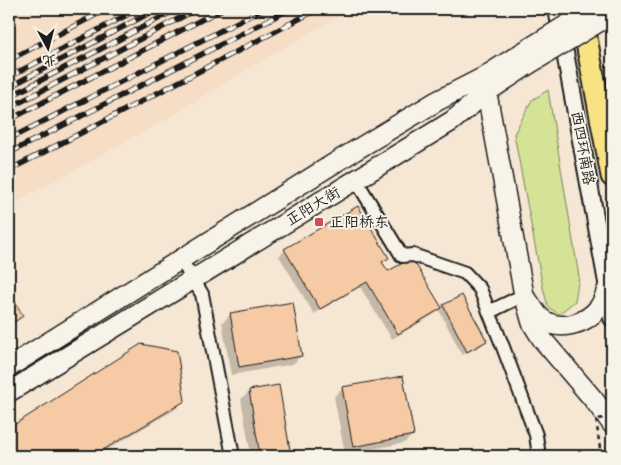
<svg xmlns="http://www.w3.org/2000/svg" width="621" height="465" viewBox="0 0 621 465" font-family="'Shantell Sans','LXGW WenKai TC',sans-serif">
<rect width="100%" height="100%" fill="#f6e7d4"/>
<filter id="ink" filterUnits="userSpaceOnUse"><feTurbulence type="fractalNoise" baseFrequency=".02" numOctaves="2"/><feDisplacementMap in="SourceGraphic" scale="10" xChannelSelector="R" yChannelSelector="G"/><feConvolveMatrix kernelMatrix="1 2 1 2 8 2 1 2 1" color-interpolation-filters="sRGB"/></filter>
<g filter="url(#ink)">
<path fill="#f6dec6" d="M9 9H351L234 77 171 117 9 206Z"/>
<path fill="#d5e397" stroke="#78805a" d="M548 90 579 277 575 301 559 314 548 307 543 288 514 134 532 100Z"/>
<path fill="#0003" d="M285 250 387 258 382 263 388 273 441 308 443 306 462 296 485 341 481 346 462 355 439 310 435 314 392 339 360 287 314 314 279 256Z
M230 315 301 356 293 364 231 375 222 323Z
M141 346 184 400 176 409 96 456H9V429Z
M278 387 289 456H251L241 399 250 391Z
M342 388 413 435 404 443 345 454 334 397Z"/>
<path fill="#f5caa4" stroke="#1c1c1c" d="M358 206 389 258 382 262 388 271 412 258 442 308 398 334 367 282 320 309 284 249Z
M9 291 23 316 9 326Z
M462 295 487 341 467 352 443 305Z
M293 302 302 356 239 367 230 313Z
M141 344 177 351 185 401 93 456H9V428Z
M403 376 414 435 353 447 342 387Z
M279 385 291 456H260L249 390Z"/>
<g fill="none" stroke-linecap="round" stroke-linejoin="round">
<defs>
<path id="minor" d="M356 180 402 256 413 255 465 273 480 289 503 347 536 435 539 456
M181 260 202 294 233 456
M489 312 524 295"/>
<path id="tertiary" d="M557 9 608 288 612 318"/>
<path id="secondary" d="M485 83 524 295 532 323 542 339 594 400 612 424
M529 302C533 307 536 314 541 318 559 333 587 324 600 306 603 301 605 294 608 288
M9 367 341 159 437 101 484 77 523 52
M9 392 452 121 487 92 529 64"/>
<path id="trunk" d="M581 11 612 176"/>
</defs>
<use href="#minor" stroke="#1c1c1c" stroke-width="16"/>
<use href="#tertiary" stroke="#1c1c1c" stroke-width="20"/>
<use href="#secondary" stroke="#1c1c1c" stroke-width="22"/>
<use href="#trunk" stroke="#1c1c1c" stroke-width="25"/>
<use href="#minor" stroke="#f7f3e8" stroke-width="12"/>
<use href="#tertiary" stroke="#f7f3e8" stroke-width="16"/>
<use href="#secondary" stroke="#f7f3e8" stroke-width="19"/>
<use href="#trunk" stroke="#f8e281" stroke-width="21"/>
<defs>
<path id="rail" d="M9 60 107 9
M9 77 138 9
M9 87 157 9
M9 97 177 9
M9 108 197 9
M9 120 222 9
M9 139 263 9
M9 153 290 9
M9 170 79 134 318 9"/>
</defs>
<use href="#rail" stroke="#1c1c1c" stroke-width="5.5"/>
<use href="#rail" stroke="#f7f3e8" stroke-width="4" stroke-dasharray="11" stroke-linecap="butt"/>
<defs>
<path id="secondary-bridge" d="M523 52 592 9
M529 64 612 14"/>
</defs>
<use href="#secondary-bridge" stroke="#1c1c1c" stroke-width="22" stroke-linecap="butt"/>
<path stroke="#1c1c1c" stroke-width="2.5" stroke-dasharray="4 4" stroke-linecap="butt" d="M601 456 596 419 612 417"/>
<use href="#secondary-bridge" stroke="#f7f3e8" stroke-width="19"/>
</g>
</g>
<rect fill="#d1495b" stroke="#f7f3e8" stroke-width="2" x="314" y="217" width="10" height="10" rx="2.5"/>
<g text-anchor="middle" stroke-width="4" stroke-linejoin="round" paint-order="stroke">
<g font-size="15" fill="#1c1c1c" stroke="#f7f3e8">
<text transform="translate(583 148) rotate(80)" y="5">西四环南路</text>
<text transform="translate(313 206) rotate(-31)" y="5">正阳大街</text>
</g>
<g font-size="15" fill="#1c1c1c" stroke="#f7f3e8" text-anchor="start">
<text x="329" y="227">正阳桥东</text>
</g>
</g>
<rect width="621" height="465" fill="none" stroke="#f7f3e8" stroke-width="30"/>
<rect x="15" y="15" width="591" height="435" fill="none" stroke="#1c1c1c" stroke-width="2" filter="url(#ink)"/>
<g transform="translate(48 48) rotate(173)" stroke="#f7f3e8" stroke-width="4" paint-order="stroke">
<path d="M0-4L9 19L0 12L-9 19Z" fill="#1c1c1c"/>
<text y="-8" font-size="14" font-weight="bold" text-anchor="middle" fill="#1c1c1c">北</text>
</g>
</svg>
